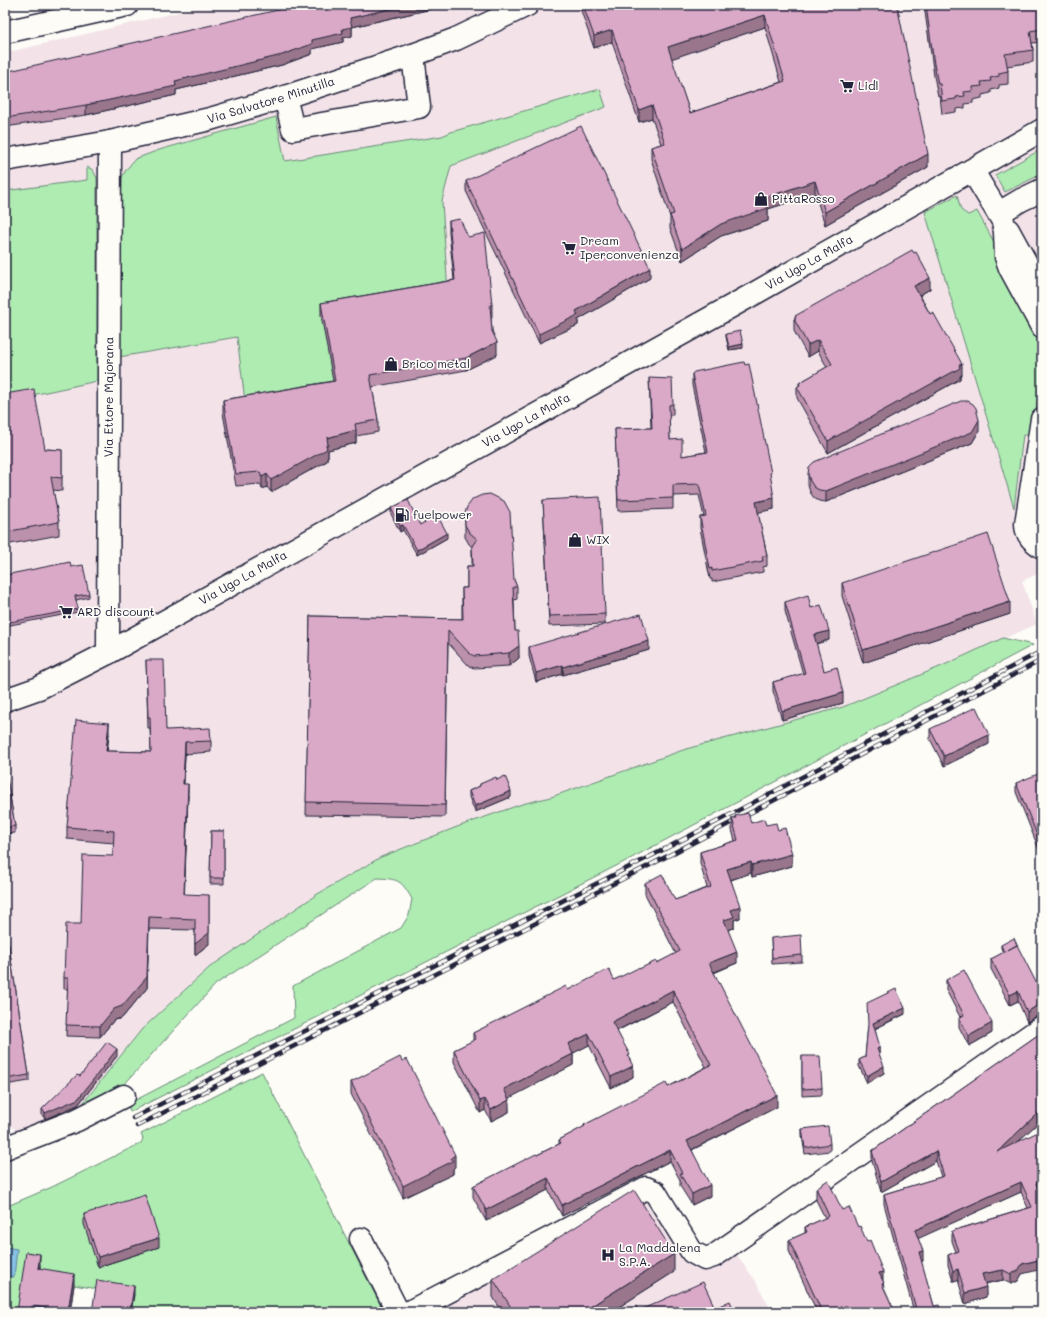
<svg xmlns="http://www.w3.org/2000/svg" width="1047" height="1317" viewBox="0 0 1047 1317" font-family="Mali,sans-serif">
<rect width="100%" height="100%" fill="#fdfcf7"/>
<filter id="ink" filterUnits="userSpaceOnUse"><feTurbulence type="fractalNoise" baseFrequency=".025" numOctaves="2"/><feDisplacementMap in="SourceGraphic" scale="8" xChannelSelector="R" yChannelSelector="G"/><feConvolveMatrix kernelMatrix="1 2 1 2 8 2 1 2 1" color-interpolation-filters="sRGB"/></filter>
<g filter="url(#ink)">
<path fill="#f3e3e9" d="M208 5H1042V572L1022 581 1037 624 942 666 843 707 686 749 551 797 522 804 316 895 210 967 142 1029 72 1117 19 1138 13 1127 5 1131V53Z
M645 1195 687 1258 734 1251 755 1280 772 1312H424Z"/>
<path fill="#afecb2" stroke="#688776" d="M600 89 606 107 451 166 442 201 448 294 335 393 246 409 237 337 119 357 120 181 126 170 135 159 159 150 276 117 285 161 442 136 451 132Z
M1042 149V174L1005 192 995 175Z
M87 167 93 170 97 178V381L5 401V191L87 180Z
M957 195 961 210 968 215 977 211 994 242 997 253 1035 333 1039 344 1042 357V372L1032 435H1023L1014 508 925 212Z
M1003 638 1033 645 800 769 622 863 130 1112 128 1104 294 1018 293 986 401 928 409 915 412 899C401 880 399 879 377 878L216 984 120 1089 72 1117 142 1029 210 967 316 895 381 857 457 827 522 804 551 797 686 749 843 707 942 666Z
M262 1072 384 1312H131L134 1295 38 1279 18 1312H5V1207L52 1187 141 1143 143 1139 141 1134Z"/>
<path fill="#86c2e5" stroke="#5e82a1" d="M5 1247 17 1249 14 1277 5 1276Z"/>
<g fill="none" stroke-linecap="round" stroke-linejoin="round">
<defs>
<g id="minor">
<path d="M5 32 127 5"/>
<path d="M285 97 293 129 419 107 413 55"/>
<path id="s1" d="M5 160 110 142 210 119 285 97 413 55 456 39 527 5"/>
<path d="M972 170 1003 221 1005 232 1006 257 1010 268 1042 327"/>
<path d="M999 213 1021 200 1042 190"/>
<path d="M1008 230 1042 292"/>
<path d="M1042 419 1026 524C1026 535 1033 541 1042 547"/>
<path id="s2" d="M108 653 110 142"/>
<path id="s3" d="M5 700 39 688 108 653 757 292 1042 130"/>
<path d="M5 1148 77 1120 124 1096"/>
<path d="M361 1239 398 1312"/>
<path d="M409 1312 646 1188 655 1192 692 1252 705 1259 714 1256 1042 1027"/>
</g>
</defs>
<use href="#minor" stroke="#22223b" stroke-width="25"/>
<use href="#minor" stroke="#fdfcf7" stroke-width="22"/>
<defs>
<path id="rail" d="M133 1118 659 852 1042 651
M137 1126 658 861 1042 660"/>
</defs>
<use href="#rail" stroke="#22223b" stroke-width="4.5"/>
<use href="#rail" stroke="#fdfcf7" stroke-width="3" stroke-dasharray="9" stroke-linecap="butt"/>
</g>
<path fill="#bc91ac" stroke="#22223b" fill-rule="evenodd" d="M579 5H897L928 167 825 225 815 194 768 209V221L721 236 682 261 670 228V217L651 159V147L661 144 652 118 639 122 612 42 594 48ZM765 27 781 82 690 113 671 58Z
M924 5H1042V42L1032 43 1033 50V62L1007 66 1008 71V84L999 85V88L991 90V93L982 95V98L973 100V103L965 104V108L956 109V112L942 114 940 96H938L934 76Z
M440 7 352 27V36L343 38V42L312 49V54L282 65 176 90V95L86 115 5 127V72Z
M466 181 650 278 578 320V325L539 343 466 191Z
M449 221 492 305V318H491L492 331 497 355 466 370 372 387 378 420V432L356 436V443L328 450V457H327V461L271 492 267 487 262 489 260 484 236 486 223 413V400L333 381 321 315V303L454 280 449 233Z
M930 289 920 295 962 375 960 376V379L828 453 797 398V387L799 386V383L827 367 818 351 808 357 794 331V319H795V316Z
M726 334 743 348 729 350 726 337Z
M692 374 771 481 774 509 758 512 767 556V566L763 567V572L712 582V579H710L700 528V517H704L699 495 673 496V509L618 511 615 429 651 428 649 378 673 404V415H669L670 440 682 456 706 452 692 385Z
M5 394 45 449 62 450V491L53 490 59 522V535L5 545Z
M979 431 972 443 826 502 819 501 814 498 810 492 808 485V474Z
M543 500 605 614V624L549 626Z
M391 508 420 525 447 538 417 555 403 530 400 532 391 514Z
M465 513 514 580 517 587V599L514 600 515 631 519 658 509 666 474 668 469 666 448 643 445 817 306 815 310 616 462 619V588H467V566H472V547L469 544 465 537Z
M71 567 89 594V597L76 600 78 612 5 626V575Z
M842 583 1010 614 863 663 842 596Z
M785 602 811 608 829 640 816 644 824 671 843 703 782 720 773 691V682L803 674 785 611Z
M529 647 649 650 563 675V674L536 682 529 656Z
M146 660 166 730 211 741V752L185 754 184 784 188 796 184 895 209 944 195 955V930L149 929 147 988 122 1018 114 1020 100 1037 66 1036 68 989H64V978L81 924 113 856 114 843 67 839V827L109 734 107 751 151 752 150 728H148Z
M930 729 989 744 944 766 930 739Z
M5 767 15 826V833L5 834Z
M497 780 511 797 475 812 469 797V791L480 786V784Z
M1016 783 1042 785V857L1016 792Z
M735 816 751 823 766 825 778 830 792 866 752 877 751 873 731 880 740 918 734 920V928L728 930 737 963 714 973 777 1107 692 1150 710 1196 692 1205 680 1186V1180L670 1161 562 1216 548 1190 486 1221 473 1197V1186L537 1155 559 1144V1140L584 1127V1125L668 1087 706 1067 673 1002 617 1031 630 1059 633 1077 611 1088 589 1045 573 1053V1065L508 1098 509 1112 491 1121 485 1110 480 1113 454 1062V1050L473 1041V1033L568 990 614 980 639 969 657 963 676 954 645 894V883L675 900 707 888 700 863V852L735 841 732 830V818H735Z
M211 831H224V884H210Z
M5 921 29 1075V1081L5 1085Z
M771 938 802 955V962L772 964Z
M1001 945 1042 994V1015H1041L1035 1017 1027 1022 1018 1001 1010 1005 991 969V959L1003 953 1001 948Z
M946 980 992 1033 969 1046 959 1027V1018L960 1017 946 990Z
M905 1014 875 1029 880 1054H879L884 1073 867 1083 859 1066V1060L865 1057 868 1026Z
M1042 1032V1119L1018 1141 1039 1192 1022 1274 1018 1281 1011 1284 1003 1280 985 1284 986 1297 965 1304 958 1280 953 1281 948 1265V1255L956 1252 952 1241V1231L1028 1208 1021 1192 918 1238 923 1261H921L934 1306 941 1312H914L884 1204V1194L941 1177 936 1161 881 1192 872 1161V1151Z
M117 1056 78 1105 45 1119 42 1115V1109L80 1076Z
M802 1056 822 1088V1095L802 1096Z
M351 1082 455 1167 453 1169V1174L403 1198 351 1094Z
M802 1129 830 1144V1151L805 1154 802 1136Z
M816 1188 842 1210 883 1282 884 1289 895 1312H817L789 1251V1240L805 1233V1227L825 1218 816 1200Z
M84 1214 159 1247 98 1267 84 1224Z
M40 1265V1269L74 1285 70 1312H17Z
M674 1272 611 1312H502L493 1297V1279Z"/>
<path fill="#99768c" stroke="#22223b" d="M407 5H447L440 7 352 27V36L343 38V42L312 49V54L282 65 176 90V95L86 115V105L175 81 312 40 342 29 350 18Z
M765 15V27L668 60V47Z
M612 30V42L594 48V36Z
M652 105V118L639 122V110Z
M928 154V167L825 225V212Z
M815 181V194L768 209V221L721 236 682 261V249L721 224 764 198Z
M650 268V278L578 320V325L539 343V334L576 311Z
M930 278V289L914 298V286Z
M818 340V351L808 357V345Z
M497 342V355L466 370V358Z
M743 344V348L729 350V347Z
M962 364V375L960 376V379L828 453V441Z
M979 420V431L972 443 826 502V491Z
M356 430V443L328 450V457H327V461L271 492V480L326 445 327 438Z
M267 474V487L262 489V477Z
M774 498V509L756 513V502Z
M403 525V530L400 532V526Z
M447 533V538L417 555V550Z
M1010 602V614L863 663V650Z
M829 631V640L814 644V635Z
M649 641V650L563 675V667Z
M519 646V658L509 666V653Z
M563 665V674L536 682V673Z
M843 693V703L782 720V711Z
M109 723V734L106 762V751Z
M989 735V744L944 766V756Z
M185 742V754L183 796V784Z
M188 784V796L184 906V894Z
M511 791V797L475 812V806Z
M792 854V866L752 877V865Z
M751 862V873L727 881V869Z
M209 895V944L195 955V944Z
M740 906V918L734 920V928L724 931V920L731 910Z
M149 917 147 988 122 1018 114 1020 100 1037V1026Z
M737 952V963L709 974V963Z
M673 990V1002L612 1033V1022Z
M1018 991V1001L1010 1005V995Z
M1041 1004V1015L1035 1017 1027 1022V1012L1035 1007Z
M905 1008V1014L873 1029V1023Z
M992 1023V1033L969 1046V1036Z
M589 1034V1045L568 1056V1044Z
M880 1047V1054L877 1056V1049Z
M117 1049V1056L78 1105 45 1119V1113Z
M573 1054V1065L504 1101V1089Z
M633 1066V1077L611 1088V1077Z
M884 1066V1073L867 1083V1076Z
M777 1095V1107L687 1152V1141Z
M485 1099V1110L480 1113V1101Z
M509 1100V1112L491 1121V1110Z
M1042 1109V1119L997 1162V1152Z
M670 1150V1161L562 1216V1205Z
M936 1151V1161L881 1192V1182Z
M455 1155V1167L453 1169V1174L403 1198V1186Z
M548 1178V1190L486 1221V1210Z
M1042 1181V1191L1036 1193V1183Z
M1021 1182V1192L915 1240V1230Z
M710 1185V1196L692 1205V1194Z
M159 1238V1247L98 1267V1257Z
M923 1251V1261L919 1262V1252Z
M40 1254V1265L38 1279V1268Z
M674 1254V1272L611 1312H582Z
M1042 1259V1269L1022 1274 1018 1281 1011 1284V1274L1022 1264Z
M958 1269V1280L953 1281V1271Z
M1003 1270V1280L982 1284V1274Z
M883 1272V1283L879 1273Z
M74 1274V1285L70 1312H68Z
M134 1286V1295L131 1312H130Z
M986 1287V1297L965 1304V1293Z"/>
<path fill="#dba9c8" stroke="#22223b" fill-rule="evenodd" d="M300 5H407L350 18 352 27 342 29 343 33 312 40V44L282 55 175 81 176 86 86 105 5 118V72Z
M583 5H897L928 154 825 212 815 181 764 198 768 208 721 224 682 249 670 215 674 214 651 147 665 143 652 105 639 110 612 30 594 36ZM765 15 785 81 690 113 668 47Z
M926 5H1042V29L1030 31 1033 50 1005 54 1008 71 999 73V76L990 78 991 81 981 82 982 86 973 87V91L964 92 965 96 956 97V99L942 101 940 84H938L934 64Z
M581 126 650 268 576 311 578 315 539 334 466 181Z
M460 219 468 237 485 233 492 305H490L492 331 497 342 466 358 370 375 378 420 355 424 356 430 327 438 328 445H326L327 449 271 480 267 474 262 477 260 472 236 474 223 400 335 381 321 303 455 280 449 221Z
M912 250 914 253 916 252 930 278 914 286 930 314 933 312 962 364 959 365 960 368 828 441 797 387 800 385 799 383 832 364 818 340 808 345 794 319 796 318 795 316Z
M740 331 743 344 729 347 726 334Z
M744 362 745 365 749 364 771 473H770L774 498 756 502 767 556H762L763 561 712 571V568L710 569 700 517 706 516 699 484 673 485V498L618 500 615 429 652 428 649 378 672 379 673 404 669 405 670 440 682 439V456L708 452 692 374 694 372Z
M34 389 45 449 62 450V478L51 477 59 522 5 532V394Z
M961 401H968L973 404 976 408 979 420 972 432 826 491 819 490 814 487 810 481 808 474 809 467 814 462Z
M490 494 504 501 510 512 514 580 517 587H513L515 631H518L519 646 509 653 474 656 469 653 448 630 445 805 306 802 310 616 463 619 462 588H467V566H473L472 546 477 539 469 532 465 525V513L467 507 473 499 482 495Z
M600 497 605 614 549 616 543 500Z
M408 500 420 525 437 515 447 533 417 550 403 525 400 526 391 508Z
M988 534 1010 602 863 650 842 583Z
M70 562 71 567 83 565 89 594 75 596 78 609 5 623V575Z
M808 595 811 608 821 605 829 631 814 635 824 671 837 667 843 693 782 711 773 682 805 673 785 602Z
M641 614 649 641 563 667V665L536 673 529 647Z
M146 660H164L166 730 210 728 211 741 185 742 183 784H188L184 894 209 895V933L195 944V919L149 917 147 977 122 1006 114 1009 100 1026 66 1025 68 978H64L66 924H81L83 855 113 856 114 831 67 827 76 720 109 723 106 751 151 752 150 717H148Z
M976 707 989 735 944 756 930 729Z
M5 767 15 826 5 828Z
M1038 774 1042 785V847L1016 783Z
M505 776 511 791 475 806 469 791 480 786V784L496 777 497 780Z
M748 813 751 823 764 819 766 825 776 823 778 830 785 828 792 854 752 865 751 862 727 869 740 906 731 910 734 917 724 920 737 952 709 963 777 1095 687 1141 710 1185 692 1194 680 1174 682 1173 670 1150 562 1205 548 1178 486 1210 473 1186 536 1154 537 1155 561 1143 559 1140 585 1126 584 1125 666 1083 668 1087 711 1065 673 990 612 1022 630 1055 628 1056 633 1066 611 1077 589 1034 568 1044 573 1054 504 1089 509 1100 491 1110 485 1099 480 1101 454 1050 476 1039 473 1033 566 986 568 990 609 969 614 980 638 968 639 969 656 961 657 963 680 951 645 883 662 874 675 900 711 887 700 852 738 840 732 818H736L735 816Z
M211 831H224V878H210Z
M5 921 29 1075 5 1079Z
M801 935 802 955 772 958 771 938Z
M1014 938 1017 945 1004 952 1001 945Z
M1017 945 1042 994V1005L1041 1004 1035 1007 1027 1012 1018 991 1010 995 991 959Z
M964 970 992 1023 969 1036 959 1018 964 1015 946 980Z
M896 989 905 1008 873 1023 880 1047 877 1049 884 1066 867 1076 859 1060 865 1057 868 1024 867 1003Z
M1042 1032V1109L997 1152 1042 1130V1181L1036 1183 1042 1202V1259L1022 1264 1018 1271 1011 1274 1003 1270 982 1274 986 1287 965 1293 958 1269 953 1271 948 1255 959 1251 952 1231 1032 1207 1021 1182 915 1230 923 1251 919 1252 934 1306 939 1305 941 1312H917L884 1194 944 1176 936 1151 881 1182 872 1151Z
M107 1042 117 1049 78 1099 45 1113 42 1109 77 1075 80 1076Z
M802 1056H820L822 1088 802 1089Z
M400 1057 402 1061 407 1059 455 1155 451 1158 453 1161 403 1186 351 1082Z
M828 1126 830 1144 805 1148 802 1129Z
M828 1180 842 1210 849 1207 858 1227 860 1226 867 1242 870 1240 883 1272 879 1273 884 1283 882 1284 895 1312H822L789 1240 807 1232 805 1227 829 1216 816 1188Z
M634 1190 674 1254 582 1312H514L493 1279Z
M145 1195 159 1238 98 1257 84 1214Z
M26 1252 40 1254 38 1268 74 1274 68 1311 32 1306 31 1312H17Z
M97 1280 134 1286 130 1312H92Z
M703 1282 715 1308 730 1301 735 1312H624L636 1306 638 1311Z"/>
</g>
<defs>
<symbol id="supermarket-bare" viewBox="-9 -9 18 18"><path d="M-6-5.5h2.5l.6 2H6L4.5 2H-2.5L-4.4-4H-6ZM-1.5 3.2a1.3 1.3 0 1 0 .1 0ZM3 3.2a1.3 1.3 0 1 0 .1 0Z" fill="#22223b" stroke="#fdfcf7" stroke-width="2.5" paint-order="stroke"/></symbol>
<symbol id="shop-bare" viewBox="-9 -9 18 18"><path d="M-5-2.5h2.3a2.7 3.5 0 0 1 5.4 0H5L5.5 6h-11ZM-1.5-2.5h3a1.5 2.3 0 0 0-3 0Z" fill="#22223b" stroke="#fdfcf7" stroke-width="2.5" paint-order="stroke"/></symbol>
<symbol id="fuel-bare" viewBox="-9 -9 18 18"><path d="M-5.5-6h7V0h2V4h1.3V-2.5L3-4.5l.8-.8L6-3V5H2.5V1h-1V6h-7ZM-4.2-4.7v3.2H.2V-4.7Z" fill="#22223b" stroke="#fdfcf7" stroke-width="2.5" paint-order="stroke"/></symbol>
<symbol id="hospital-bare" viewBox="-9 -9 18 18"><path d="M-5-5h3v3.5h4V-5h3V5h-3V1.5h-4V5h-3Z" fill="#22223b" stroke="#fdfcf7" stroke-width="2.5" paint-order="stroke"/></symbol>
</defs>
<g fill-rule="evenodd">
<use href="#supermarket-bare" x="837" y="76" width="20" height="20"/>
<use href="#shop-bare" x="751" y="189" width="20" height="20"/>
<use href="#supermarket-bare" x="559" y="238" width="20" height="20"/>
<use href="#shop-bare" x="381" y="354" width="20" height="20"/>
<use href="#fuel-bare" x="392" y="505" width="20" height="20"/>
<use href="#shop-bare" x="565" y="530" width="20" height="20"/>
<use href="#supermarket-bare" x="56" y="602" width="20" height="20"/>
<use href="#hospital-bare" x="598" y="1245" width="20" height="20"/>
</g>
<g text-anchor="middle" stroke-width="3.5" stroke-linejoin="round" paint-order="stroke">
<g font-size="12" fill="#22223b" stroke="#fdfcf7" text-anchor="start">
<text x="858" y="90">Lidl</text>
<text x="772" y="203">PittaRosso</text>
<text x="580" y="245">Dream<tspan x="580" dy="14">Iperconvenienza</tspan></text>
<text x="402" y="368">Brico metal</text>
<text x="413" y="519">fuelpower</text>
<text x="586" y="544">WIX</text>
<text x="77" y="616">ARD discount</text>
<text x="619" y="1252">La Maddalena<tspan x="619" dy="14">S.P.A.</tspan></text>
</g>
<g font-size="12" fill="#22223b" stroke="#fdfcf7">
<text dy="4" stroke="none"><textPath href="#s1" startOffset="273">Via Salvatore Minutilla</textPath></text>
<text dy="4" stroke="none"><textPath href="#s3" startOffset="916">Via Ugo La Malfa</textPath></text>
<text dy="4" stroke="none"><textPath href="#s2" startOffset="256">Via Ettore Majorana</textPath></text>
<text dy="4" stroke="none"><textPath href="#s3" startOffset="592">Via Ugo La Malfa</textPath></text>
<text dy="4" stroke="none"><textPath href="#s3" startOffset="268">Via Ugo La Malfa</textPath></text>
</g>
</g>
<rect width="1047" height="1317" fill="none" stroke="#fdfcf7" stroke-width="20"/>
<rect x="10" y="10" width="1027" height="1297" fill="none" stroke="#22223b" stroke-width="1.5" filter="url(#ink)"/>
</svg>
